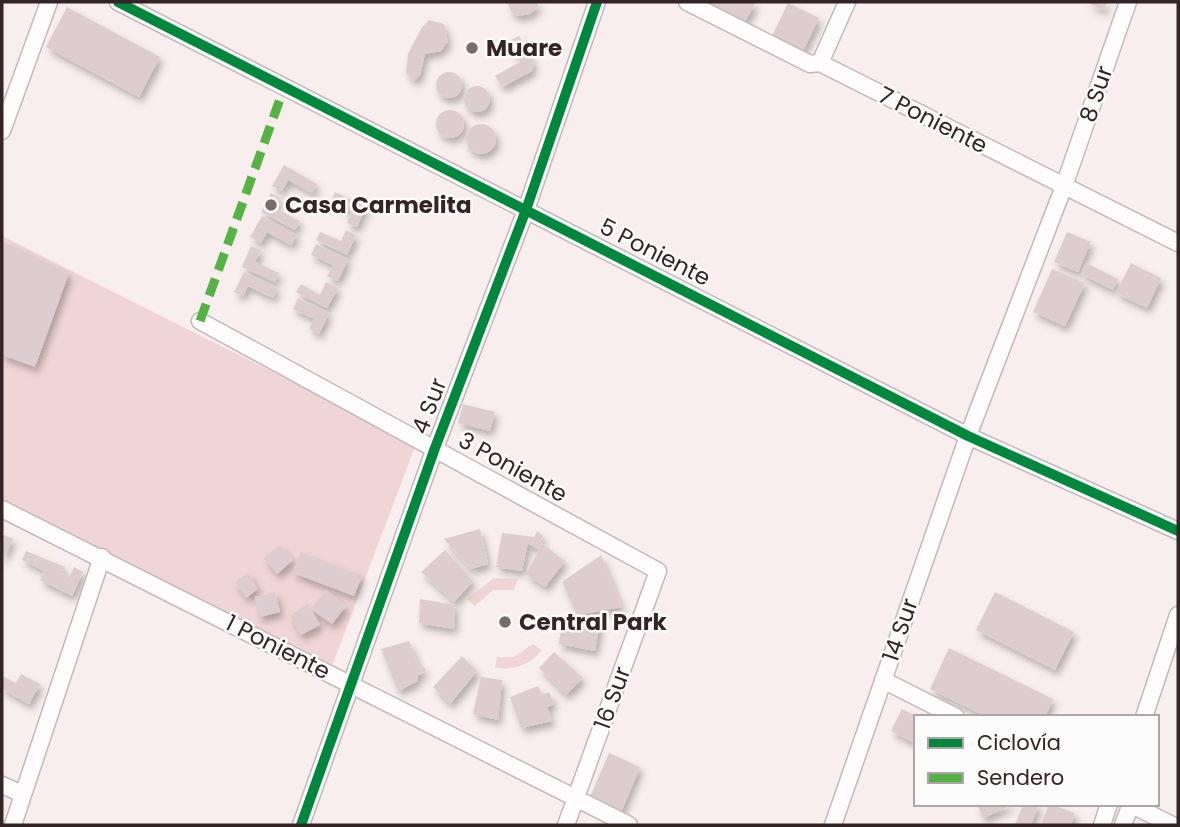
<svg xmlns="http://www.w3.org/2000/svg" width="1180" height="827" viewBox="0 0 1180 827" font-family="Poppins,sans-serif">
<defs>
<filter id="shadow"><feDropShadow dx="3.5" dy="5.5" stdDeviation="3.5" flood-color="#0004"/></filter>
</defs>
<rect width="100%" height="100%" fill="#f8eeee"/>
<path fill="#f0d5d6" d="M2 236 416 444 332 666 2 502Z
M494 578 518 579 514 590H493L475 606 467 599Z
M533 644 542 650C529 666 514 670 495 668L497 657H514Z"/>
<path fill="#decdce" filter="url(#shadow)" d="M507 2H537L538 7 530 14 518 16 512 13Z
M712 2H756L745 22 711 4Z
M1085 2H1107L1104 10Z
M788 3 819 18 803 51 772 36Z
M67 7 160 57 139 97 46 47Z
M429 20 444 24 448 41 441 51 425 54 420 75 414 81 406 73 408 54 422 27Z
M519 36 534 64 532 71 502 87 495 76 520 62 509 41Z
M436 85a13 13 0 1 1 26 0a13 13 0 1 1-26 0Z
M464 99a13 13 0 1 1 26 0a13 13 0 1 1-26 0Z
M436 124a14 14 0 1 1 28 0a14 14 0 1 1-28 0Z
M466 139a15 15 0 1 1 30 0a15 15 0 1 1-30 0Z
M284 165 317 184 312 193 288 180 282 191 272 186Z
M335 192 366 207 357 227 347 223 351 212 331 202Z
M271 193 280 198 275 208 300 221 295 230 261 212Z
M262 216 297 235 291 245 267 232 261 243 250 237Z
M346 230 356 235 347 255 316 240 320 232 341 241Z
M1067 232 1091 242 1078 272 1054 262Z
M2 241 69 273 35 367 2 355Z
M316 244 348 259 338 281 327 276 333 265 311 255Z
M251 246 261 250 255 262 279 273 275 282 242 267Z
M1086 263 1118 279 1113 290 1081 274Z
M1131 263 1161 278 1147 308 1116 293Z
M1052 269 1085 283 1065 326 1033 312Z
M244 272 277 288 273 298 248 286 243 296 234 292Z
M326 282 338 288 327 308 296 292 301 284 320 295Z
M298 298 329 313 319 334 309 329 314 319 293 309Z
M463 404 495 412 490 431 458 423Z
M480 529 488 564 471 569 444 539Z
M537 531 543 536 540 542 565 561 545 587 526 574 539 550 528 543 522 571 496 567 502 533 534 537Z
M2 534 13 539 2 561Z
M280 545 293 560 277 574 264 558Z
M445 550 473 581 454 602 421 572Z
M26 551 65 567 62 573 69 577 74 567 83 572 72 596 40 580 44 571 22 560Z
M301 552 362 576 354 596 293 573Z
M601 555 622 607 577 615 562 582Z
M248 573 258 589 246 598 235 582Z
M326 590 346 606 332 624 311 609Z
M275 592 280 612 260 617 255 597Z
M995 592 1074 632 1055 670 976 630Z
M420 599 455 605 454 629 419 623Z
M308 604 320 625 301 635 290 615Z
M562 621 600 622 595 651 559 644Z
M409 641 420 669 424 667 426 671 417 676 418 681 398 691 381 649Z
M949 648 1053 699 1045 717H987L930 689Z
M554 652 583 678 566 695 539 668Z
M462 656 477 671 450 704 433 687Z
M21 674 40 684 29 704 2 689V676L16 683Z
M481 677 502 680 498 720 473 714Z
M538 686 542 695 549 692 554 704 547 707 552 721 521 728 510 697Z
M902 709 916 716 914 743 891 731Z
M609 753 640 767 620 815 588 801Z
M977 804H1015L983 818Z
M1023 804H1039L1031 825H1015Z
M1049 804 1075 813 1071 825H1041Z"/>
<g fill="none" stroke-linecap="round" stroke-linejoin="round">
<defs>
<path id="minor" d="M118 2 968 436 1178 531
M687 2 810 64 820 63 1178 243
M820 63 847 2
M2 131 49 2
M200 321 658 571 566 825
M2 509 629 825
M883 680 956 717
M1144 717 1178 615
M2 785 22 794
M1130 804 1172 825
M13 825 102 557
M301 825 435 448 526 210 597 2
M833 825 968 436 1064 186 1128 2
M1102 825 1109 804
M1123 825 1131 804"/>
</defs>
<use href="#minor" stroke="#c4b8b9" stroke-width="19"/>
<use href="#minor" stroke="#fefcfc" stroke-width="16"/>
<path stroke="#56b245" stroke-width="9" stroke-dasharray="18 9" stroke-linecap="butt" d="M200 321 284 88"/>
<defs>
<path id="cycleway" d="M118 2 968 436 1178 531
M301 825 435 448 526 210 597 2"/>
</defs>
<use href="#cycleway" stroke="#fcfcfc" stroke-width="15"/>
<use href="#cycleway" stroke="#00873e" stroke-width="10"/>
</g>
<g fill="#796b6c" stroke="#fcfcfc" stroke-width="2.5">
<circle cx="472" cy="48" r="7"/>
<circle cx="271" cy="205" r="7"/>
<circle cx="505" cy="622" r="7"/>
</g>
<g text-anchor="middle" stroke-width="5" stroke-linejoin="round" paint-order="stroke">
<g font-size="23" font-weight="bold" fill="#352426" stroke="#fcfcfc" text-anchor="start">
<text x="486" y="56">Muare</text>
<text x="285" y="213">Casa Carmelita</text>
<text x="519" y="630">Central Park</text>
</g>
<g font-size="23" fill="#352426" stroke="#fcfcfc">
<text transform="translate(1096 94) rotate(-71)" y="8">8 Sur</text>
<text transform="translate(933 120) rotate(27)" y="8">7 Poniente</text>
<text transform="translate(655 252) rotate(27)" y="8">5 Poniente</text>
<text transform="translate(429 406) rotate(-69)" y="8">4 Sur</text>
<text transform="translate(513 467) rotate(29)" y="8">3 Poniente</text>
<text transform="translate(900 630) rotate(-71)" y="8">14 Sur</text>
<text transform="translate(278 647) rotate(27)" y="8">1 Poniente</text>
<text transform="translate(612 698) rotate(-70)" y="8">16 Sur</text>
</g>
</g>
<rect width="1180" height="827" fill="none" stroke="#352426" stroke-width="7"/>
<rect x="914" y="715" width="245" height="91" fill="#fcfcfc" stroke="#aca6a6" stroke-width="2"/>
<rect x="928" y="738" width="35" height="10" fill="#00873e" stroke="#aca6a6" stroke-width="2"/>
<text x="977" y="750" font-size="21" fill="#352426">Ciclovía</text>
<rect x="928" y="773" width="35" height="10" fill="#56b245" stroke="#aca6a6" stroke-width="2"/>
<text x="977" y="785" font-size="21" fill="#352426">Sendero</text>
</svg>
